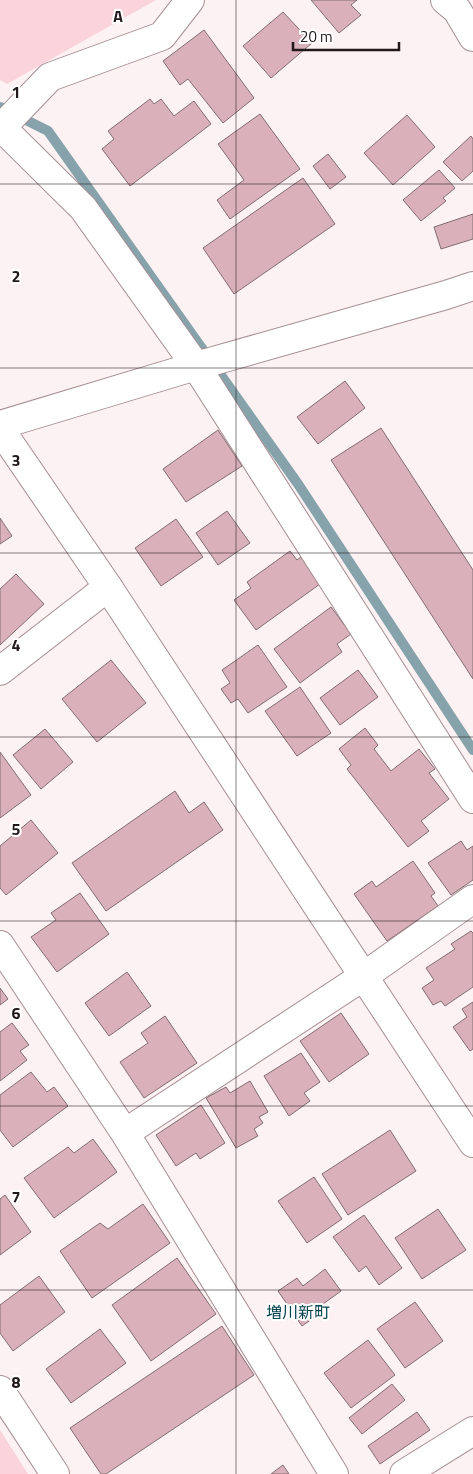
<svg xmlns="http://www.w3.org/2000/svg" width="473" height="1474" viewBox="0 0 473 1474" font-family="'Titillium Web','Noto Sans JP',sans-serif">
<rect width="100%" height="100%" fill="#fcf2f4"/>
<path fill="#fad3db" d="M0 0H156L7 84 0 80Z
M0 1430 28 1474H0Z"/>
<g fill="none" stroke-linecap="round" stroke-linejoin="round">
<path stroke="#86a2aa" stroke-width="10" d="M0 107 48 131 298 484 473 750"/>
</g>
<path fill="#dab1ba" stroke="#826d71" d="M311 0H357L351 5 361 15 339 33Z
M283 12 312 43 271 78 243 46Z
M204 30 254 98 223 123 188 79 180 85 163 61Z
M150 99 154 104 161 99 174 116 194 101 211 124 130 186 102 149 114 139 108 131Z
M260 114 300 169 230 219 217 200 244 180 218 144Z
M407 115 435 147 393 185 364 153Z
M471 136 473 139V171L462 181 443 162Z
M328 154 346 177 330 189 313 166Z
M439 170 455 188 443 198 446 201 421 221 403 200Z
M303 178 335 224 234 294 203 248Z
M473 214V239L441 249 434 227Z
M345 381 365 408 318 444 297 417Z
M381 428 473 570V679L331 460Z
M218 430 242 466 186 502 163 469Z
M227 511 250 543 218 565 196 533Z
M0 518 12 536 0 544Z
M176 519 203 557 161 586 135 548Z
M290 551 297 560 301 557 320 584 256 630 234 600 251 588 247 582Z
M16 574 44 604 0 645V589Z
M331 607 351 634 337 644 342 652 300 683 274 649Z
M258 645 287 687 248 713 238 699 231 703 221 689 230 683 222 670Z
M111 660 146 703 97 742 62 699Z
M358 670 378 697 340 725 320 698Z
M300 687 331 733 297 756 265 711Z
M365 728 378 745 374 749 391 771 419 749 435 769 429 773 449 799 421 821 429 831 408 847 347 769 351 765 339 749Z
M45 729 73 762 41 789 13 755Z
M0 752 31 795 0 818Z
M175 791 189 813 204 802 223 830 106 911 72 863Z
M31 820 58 853 6 895 0 888V846Z
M461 841 467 850 473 846V880L451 895 428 863Z
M413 861 435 893 431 896 438 906 387 941 354 894 372 881 376 887Z
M80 893 109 934 57 972 31 937 56 920 51 913Z
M471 931 473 933V987L445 1006 441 1001 433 1005 422 988 434 980 426 968 455 949 451 944Z
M127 972 151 1006 109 1036 85 1003Z
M0 988 8 999 0 1005Z
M473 1002V1049L470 1051 453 1027 467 1017 462 1009Z
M341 1013 369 1054 329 1082 300 1041Z
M165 1016 197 1063 144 1098 120 1062 148 1043 141 1033Z
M12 1023 29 1045 20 1051 27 1060 0 1081V1032Z
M301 1053 320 1082 304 1093 310 1101 289 1116 264 1076Z
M31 1072 47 1092 54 1087 68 1106 13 1147 0 1130V1095Z
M250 1081 268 1112 259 1117 263 1123 254 1129 258 1136 236 1148 206 1098 226 1087 230 1093Z
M201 1105 225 1143 200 1159 196 1153 176 1166 156 1135Z
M390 1130 416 1171 348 1215 322 1174Z
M93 1139 117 1172 54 1218 24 1178 68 1147 74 1153Z
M314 1177 342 1219 307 1243 278 1201Z
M5 1195 31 1232 0 1255V1199Z
M143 1204 170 1243 92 1298 60 1251 100 1223 108 1229Z
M438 1209 466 1250 422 1279 395 1238Z
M364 1215 402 1268 379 1285 366 1266 359 1272 333 1237Z
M177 1258 216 1314 151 1361 112 1305Z
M325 1269 341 1291 323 1304 326 1309 302 1326 278 1291 297 1278 303 1286Z
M39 1276 65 1312 13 1351 0 1333V1305Z
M415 1302 443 1341 405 1368 377 1329Z
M222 1326 254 1375 106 1474H101L70 1428Z
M100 1329 126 1363 71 1403 46 1369Z
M368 1340 395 1375 351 1408 324 1373Z
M392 1384 405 1400 362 1434 349 1418Z
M417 1412 430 1430 380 1464 368 1446Z
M283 1465 289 1474H271Z"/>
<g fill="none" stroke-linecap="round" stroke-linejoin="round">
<defs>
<path id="street" d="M445 0 457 10 473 37
M0 126 83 208 196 366 473 799
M2 127 50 77 162 36 190 0
M0 671 108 587
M0 945 125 1133 334 1474
M125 1133 364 976 473 899
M0 1390 55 1474
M404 1474 473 1431"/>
<path id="secondary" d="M0 425 196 366 446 295 473 286
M0 429 108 587 473 1143"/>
</defs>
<use href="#street" stroke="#a58e93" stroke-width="30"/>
<use href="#secondary" stroke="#a58e93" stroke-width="30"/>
<use href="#street" stroke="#fff" stroke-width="28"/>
<use href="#secondary" stroke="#fff" stroke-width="28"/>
</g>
<path fill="none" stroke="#21181a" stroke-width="1" stroke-opacity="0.55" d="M236 0V1474M0 184H473M0 368H473M0 553H473M0 737H473M0 921H473M0 1106H473M0 1290H473"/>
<g text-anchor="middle" stroke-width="4" stroke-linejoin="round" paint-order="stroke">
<g font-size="16" fill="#05434f" stroke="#fff">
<text x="298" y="1318">増川新町</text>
</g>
</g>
<g font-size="16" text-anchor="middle" font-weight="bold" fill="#21181a" stroke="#fff" stroke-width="4" stroke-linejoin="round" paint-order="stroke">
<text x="118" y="22">A</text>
<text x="16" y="98">1</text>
<text x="16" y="282">2</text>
<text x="16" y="466">3</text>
<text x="16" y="651">4</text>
<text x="16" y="835">5</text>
<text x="16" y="1019">6</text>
<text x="16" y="1203">7</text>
<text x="16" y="1388">8</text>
</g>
<path d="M293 42v8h106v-8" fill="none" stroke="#21181a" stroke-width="2.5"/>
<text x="300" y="42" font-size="15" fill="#21181a" stroke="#ffffff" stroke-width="4" paint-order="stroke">20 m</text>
</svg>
